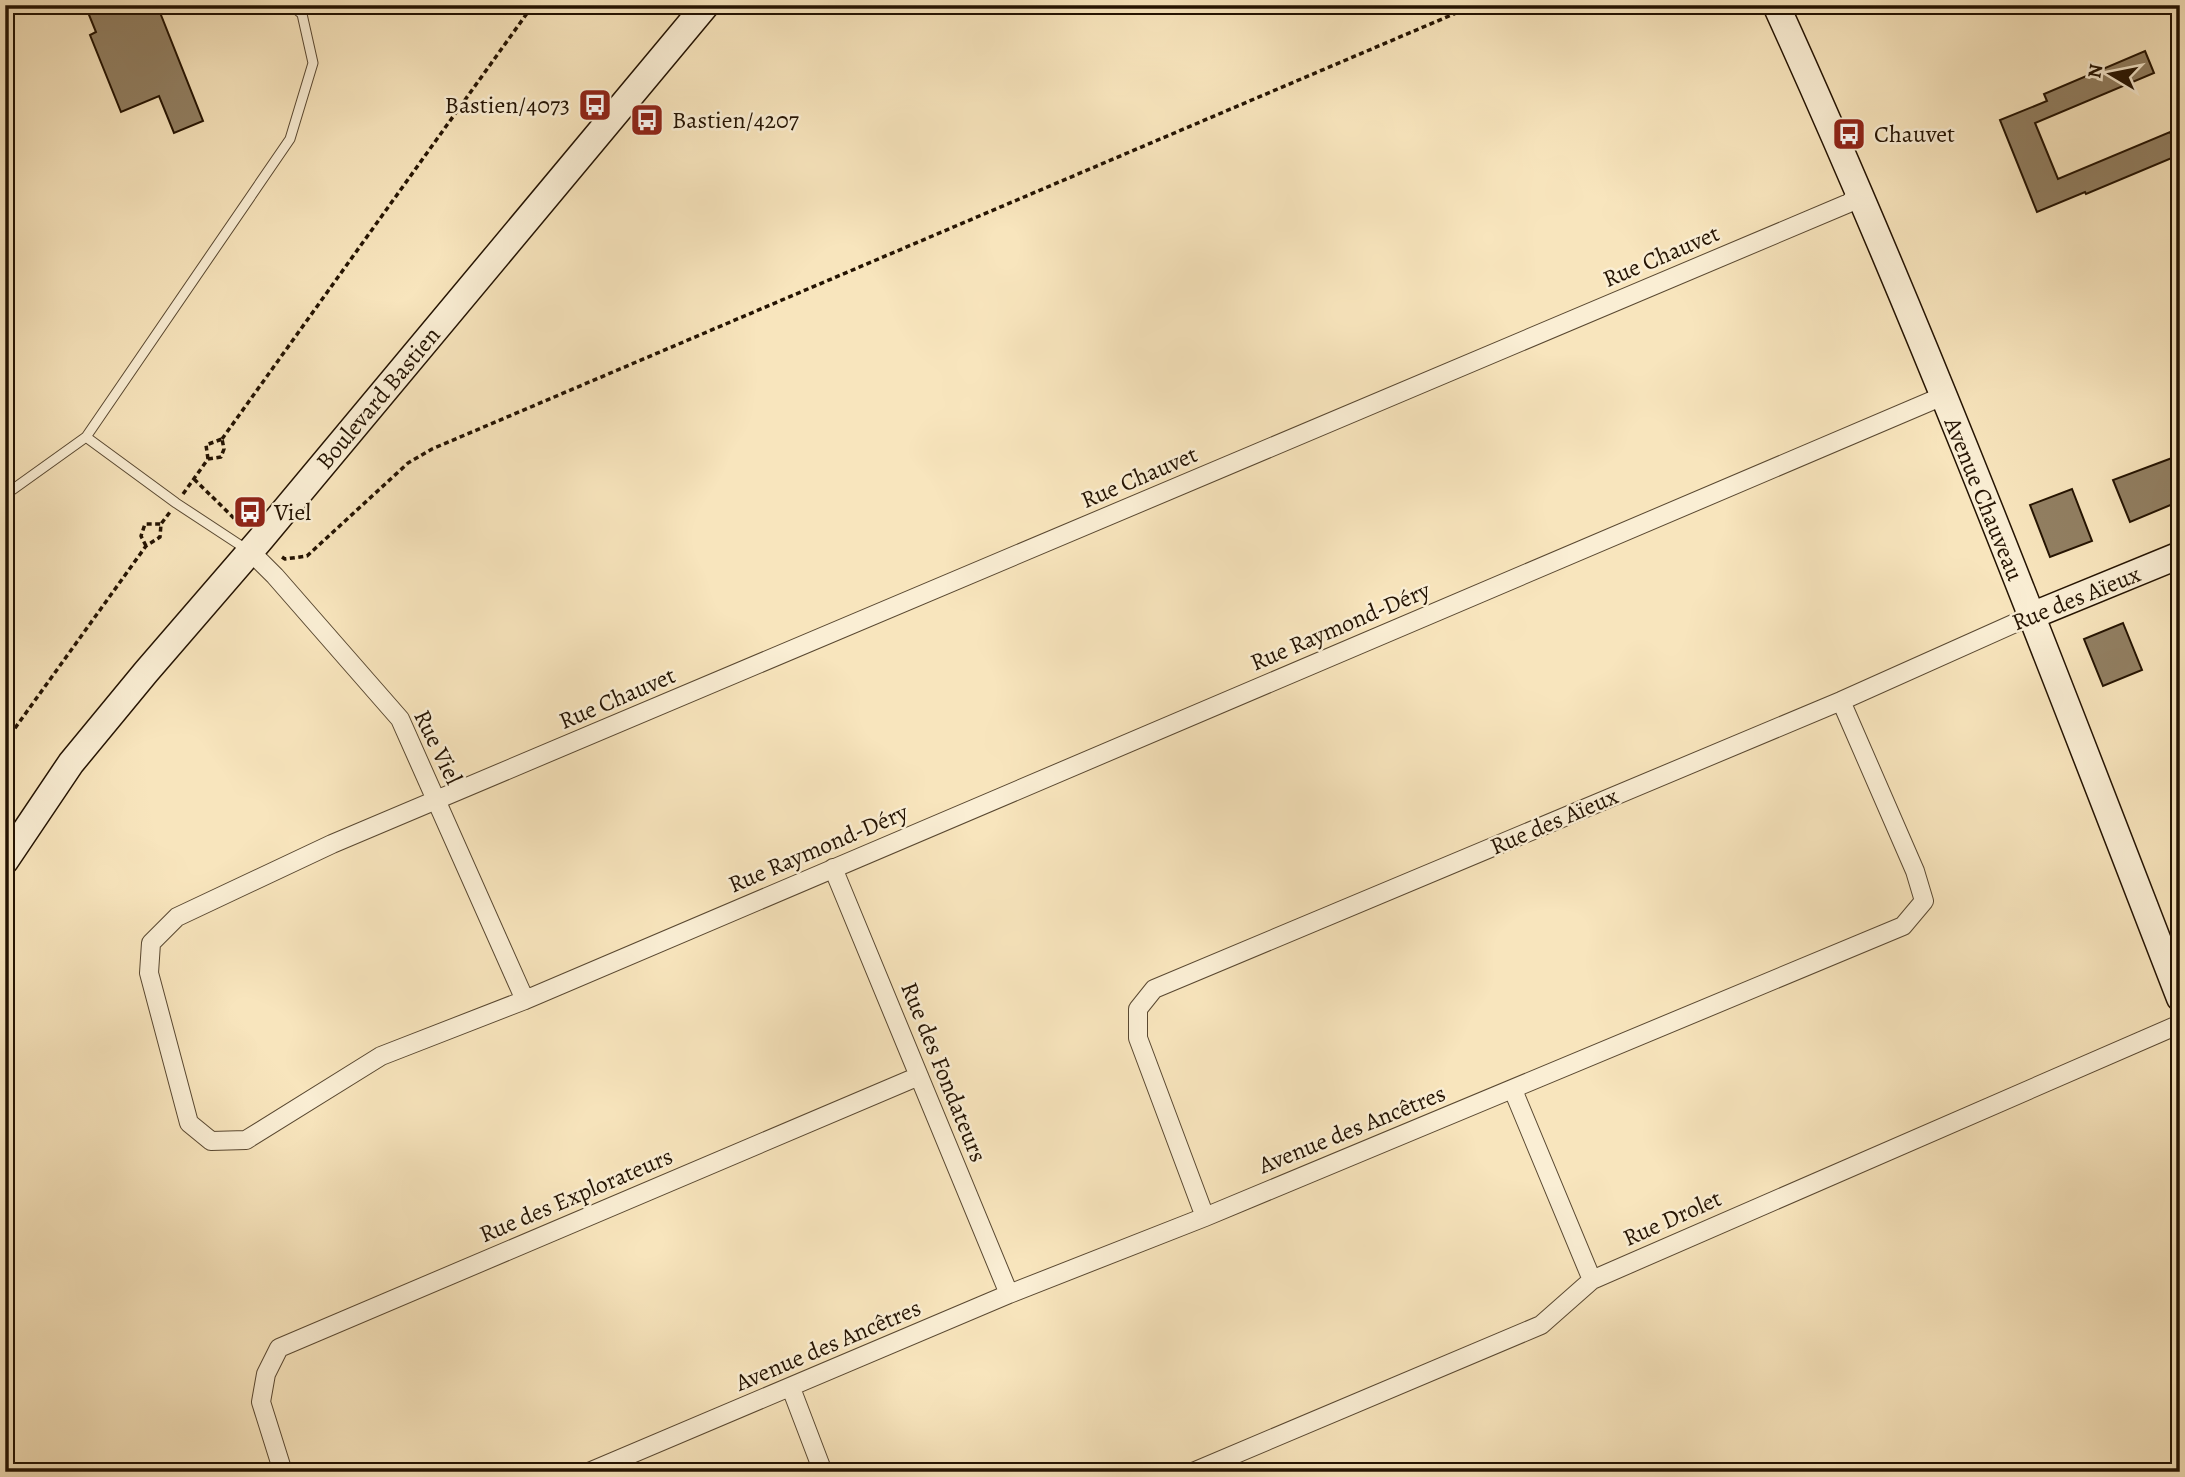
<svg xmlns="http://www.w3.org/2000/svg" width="2185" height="1477" viewBox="0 0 2185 1477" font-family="Alegreya,serif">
<rect width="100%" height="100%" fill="#f8e5bd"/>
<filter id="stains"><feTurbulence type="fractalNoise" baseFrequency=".00286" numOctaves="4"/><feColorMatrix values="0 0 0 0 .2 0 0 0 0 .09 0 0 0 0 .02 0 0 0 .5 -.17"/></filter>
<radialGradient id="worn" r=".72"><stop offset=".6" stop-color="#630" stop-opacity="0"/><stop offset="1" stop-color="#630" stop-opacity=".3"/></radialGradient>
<path fill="#928063" stroke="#241302" stroke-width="2" d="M85 5H157L203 121 174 133 159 96 121 112 90 35 96 32Z
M2145 51 2154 73 2035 123 2058 179 2170 132 2179 155 2086 194 2085 192 2037 212 2000 120 2047 101 2044 94Z
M2180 455V501L2130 522 2113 480Z
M2072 489 2092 541 2050 557 2030 505Z
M2123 623 2142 670 2103 686 2084 639Z"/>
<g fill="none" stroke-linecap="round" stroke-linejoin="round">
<defs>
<path id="lane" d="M5 495 86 437
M249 551 176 503 86 437 290 139 313 63 302 14 291 5"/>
<path id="street" d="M1858 194 1849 203 332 844 177 917 151 943 149 973 189 1123 211 1141 246 1140 381 1056 525 1000 1943 396
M251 552 275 576 400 719 525 1000
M833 868 1009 1294
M1513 1090 1592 1280
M1205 1217 1138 1038V1009L1154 989 1841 701 2031 616
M791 1388 823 1472
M283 1472 261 1402 266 1374 279 1348 919 1076
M589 1472 1009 1294 1205 1217 1903 926 1924 901 1915 871 1841 701
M1193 1472 1541 1325 1592 1280 2180 1024"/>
<path id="secondary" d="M1776 5C1924 330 2051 665 2180 998
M2031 616 2180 555
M5 861 71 763 146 672 260 540 706 5"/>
</defs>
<use href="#lane" stroke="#594831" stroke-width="11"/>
<use href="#street" stroke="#594831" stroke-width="20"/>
<use href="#secondary" stroke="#241302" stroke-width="29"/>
<path stroke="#241302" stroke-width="3.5" stroke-dasharray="5 3.5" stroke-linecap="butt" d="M222 439 533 5
M208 459 221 457 224 449 222 439
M208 459 206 445 222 439
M194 479 243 527
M183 494 208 459
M146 546 141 536 145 524H161
M282 557 285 559 307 556 408 463 432 449 1475 5
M5 742 146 546 160 537 161 524 170 512"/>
<use href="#lane" stroke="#faeed4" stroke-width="9"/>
<use href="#street" stroke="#faeed4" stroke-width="18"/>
<use href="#secondary" stroke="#faeed4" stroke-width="26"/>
</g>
<defs>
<symbol id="bus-square" viewBox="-11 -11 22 22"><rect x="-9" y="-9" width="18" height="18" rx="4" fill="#8f2418" stroke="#faeed4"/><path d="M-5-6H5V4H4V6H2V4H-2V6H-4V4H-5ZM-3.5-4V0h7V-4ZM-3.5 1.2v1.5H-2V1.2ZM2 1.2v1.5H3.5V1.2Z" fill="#fff"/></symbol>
</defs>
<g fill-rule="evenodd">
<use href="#bus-square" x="576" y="86" width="38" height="38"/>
<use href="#bus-square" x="628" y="101" width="38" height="38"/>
<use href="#bus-square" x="1830" y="115" width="38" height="38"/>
<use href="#bus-square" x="231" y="493" width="38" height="38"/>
</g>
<g text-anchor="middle" stroke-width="5" stroke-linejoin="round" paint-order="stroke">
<g font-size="24" fill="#241302" stroke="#faeed4" text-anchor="start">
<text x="570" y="113" text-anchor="end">Bastien/4073</text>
<text x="672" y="128">Bastien/4207</text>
<text x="1874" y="142">Chauvet</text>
<text x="274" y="520">Viel</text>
</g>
<g font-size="24" fill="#241302" stroke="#faeed4">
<text transform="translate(1661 256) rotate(-23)" y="8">Rue Chauvet</text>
<text transform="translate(378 398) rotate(-50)" y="8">Boulevard Bastien</text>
<text transform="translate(1139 477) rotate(-23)" y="8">Rue Chauvet</text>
<text transform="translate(1984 499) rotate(68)" y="8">Avenue Chauveau</text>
<text transform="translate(2076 598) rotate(-22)" y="8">Rue des Aïeux</text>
<text transform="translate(1340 626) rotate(-23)" y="8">Rue Raymond-Déry</text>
<text transform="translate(617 698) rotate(-23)" y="8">Rue Chauvet</text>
<text transform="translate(438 747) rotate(64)" y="8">Rue Viel</text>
<text transform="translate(1554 821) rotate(-23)" y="8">Rue des Aïeux</text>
<text transform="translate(818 848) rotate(-23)" y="8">Rue Raymond-Déry</text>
<text transform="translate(944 1072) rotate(68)" y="8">Rue des Fondateurs</text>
<text transform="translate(1352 1129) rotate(-22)" y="8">Avenue des Ancêtres</text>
<text transform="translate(576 1195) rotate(-23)" y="8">Rue des Explorateurs</text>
<text transform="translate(1672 1218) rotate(-24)" y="8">Rue Drolet</text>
<text transform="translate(828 1345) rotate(-23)" y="8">Avenue des Ancêtres</text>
</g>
</g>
<rect width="2185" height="1477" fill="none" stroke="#f8e5bd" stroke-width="28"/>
<rect x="7" y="7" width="2171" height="1463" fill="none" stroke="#241302" stroke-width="3.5"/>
<rect x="14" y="14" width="2157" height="1449" fill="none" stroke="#241302" stroke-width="2"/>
<g transform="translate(2111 74) rotate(280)" stroke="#faeed4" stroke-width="5" paint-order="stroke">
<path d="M0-5L12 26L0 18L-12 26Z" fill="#241302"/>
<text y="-10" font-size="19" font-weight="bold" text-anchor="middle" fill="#241302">N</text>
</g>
<rect width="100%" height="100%" filter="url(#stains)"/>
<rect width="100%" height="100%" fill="url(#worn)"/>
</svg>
